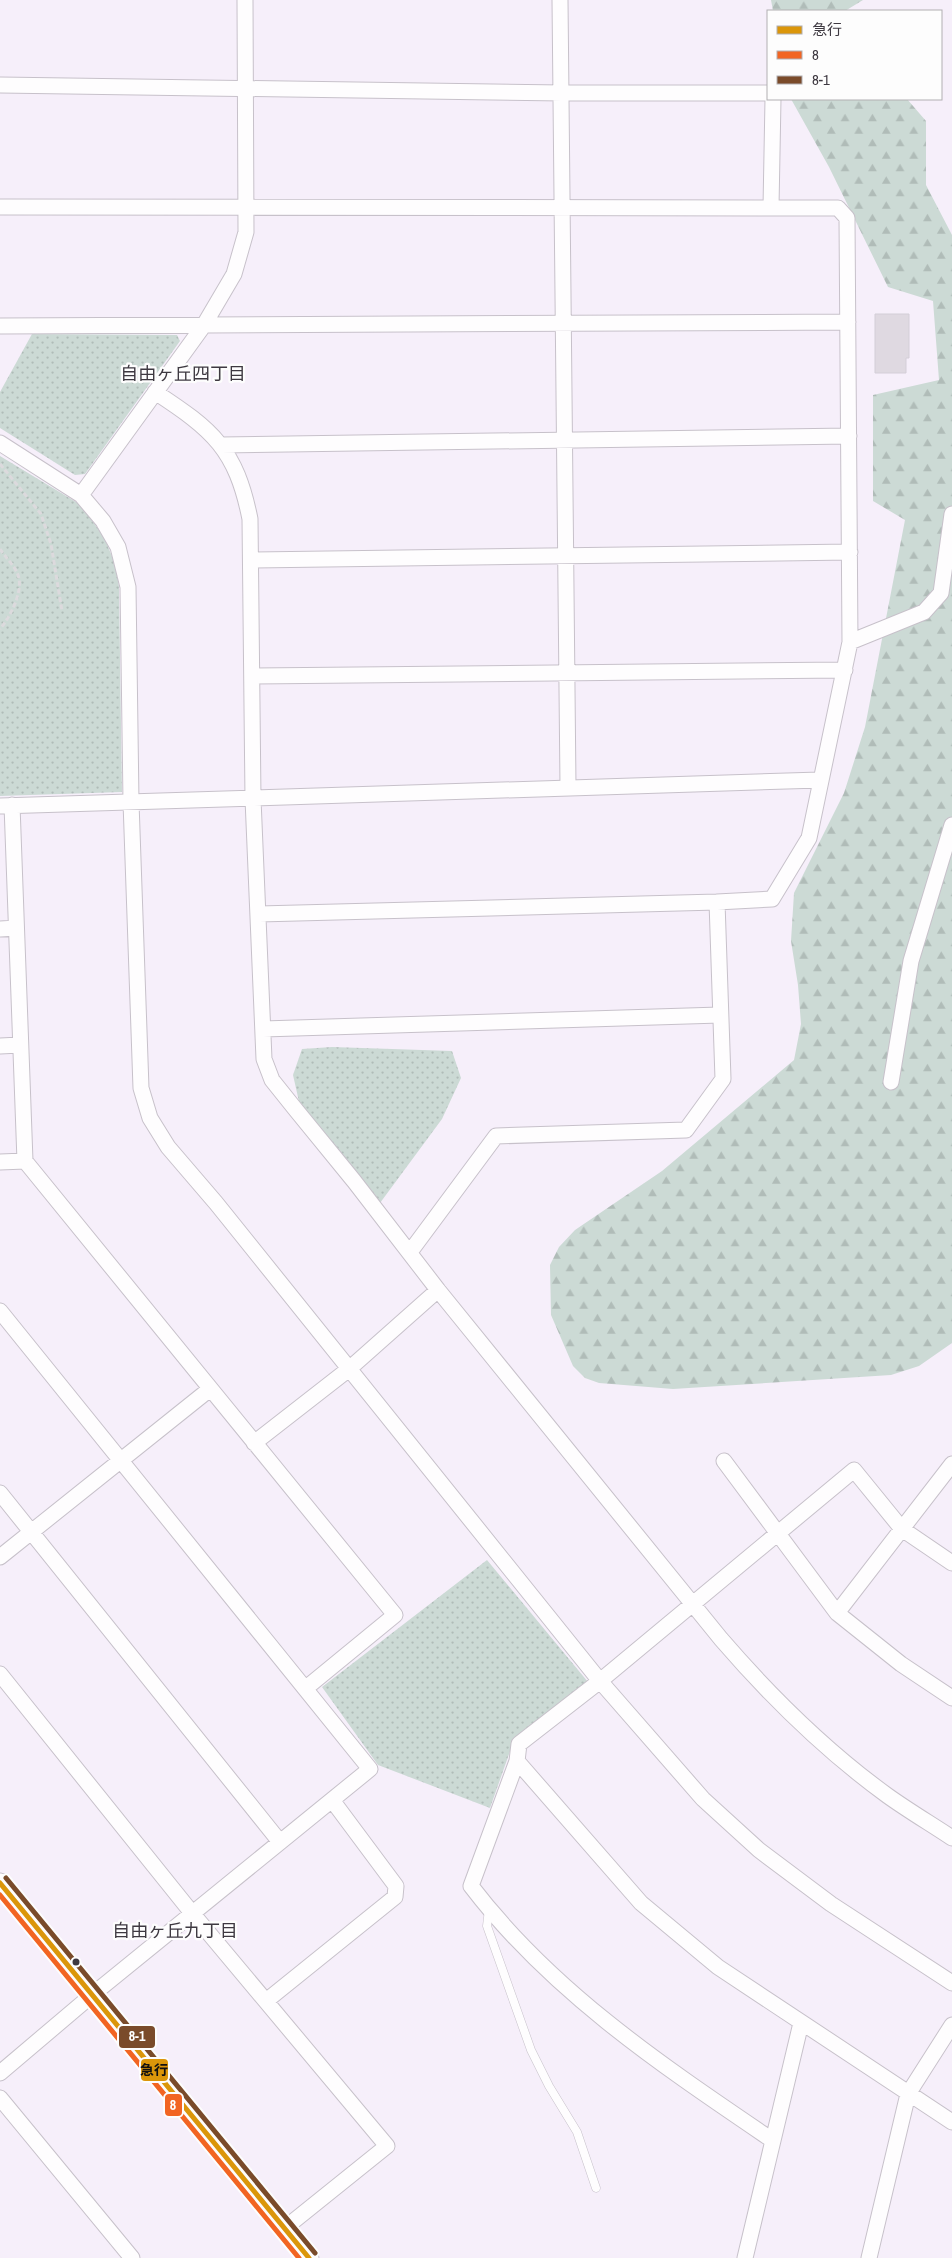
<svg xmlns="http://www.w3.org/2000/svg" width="952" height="2258" viewBox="0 0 952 2258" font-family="'Archivo Narrow','Noto Sans JP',sans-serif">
<defs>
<pattern id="forest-firs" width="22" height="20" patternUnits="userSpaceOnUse" patternTransform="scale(1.25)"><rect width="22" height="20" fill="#ccdad5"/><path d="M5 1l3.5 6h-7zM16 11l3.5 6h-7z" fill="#b0bcb8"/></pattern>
<pattern id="park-dots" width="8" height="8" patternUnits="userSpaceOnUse" patternTransform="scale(1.25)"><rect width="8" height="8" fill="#ccdad5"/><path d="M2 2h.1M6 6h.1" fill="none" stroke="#b0bcb8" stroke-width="1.8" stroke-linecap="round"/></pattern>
</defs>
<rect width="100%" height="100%" fill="#f6effa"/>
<path fill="url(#forest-firs)" d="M771 0H863L845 11H773Z
M791 99H907L926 121V185L952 235V1343L919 1366 891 1375 673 1389 599 1383 585 1378 573 1366 551 1315 550 1265 559 1247 575 1230 662 1171 794 1060 801 1024 798 985 791 941 794 893 844 793 865 727 905 520 873 501V395L939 380 933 301 888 287 829 167Z"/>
<path fill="url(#park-dots)" d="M32 334 177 335 180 341 85 474 75 475 0 428V392Z
M0 456 81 505 104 537 116 566 119 587 122 792 0 796Z
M332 1047 452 1051 461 1078 442 1119 380 1203 300 1106 293 1075 302 1049Z
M487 1560 588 1682 514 1740 490 1808 378 1765 322 1687Z"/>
<path fill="#dfd9e1" stroke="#d3ced7" d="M875 314H909V358H906V373H875Z"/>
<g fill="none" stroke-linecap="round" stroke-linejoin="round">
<defs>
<path id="service" d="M489 1909 487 1926 531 2050 549 2086 577 2132 596 2188"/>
<path id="minor" d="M560 0 568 786
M0 85 563 93H768
M0 207 838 208 847 218 850 642 809 838 772 899 717 902 723 1079 686 1130 496 1136 410 1252
M771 207 773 99
M0 326 848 322
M155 392C213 430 236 449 250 519L253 799 264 1059 272 1080 296 1110 354 1181 438 1290 721 1639C771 1697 826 1751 888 1796 909 1811 931 1824 952 1838
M0 443 81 495 103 521 118 547 128 587 131 802 141 1088 150 1118 168 1147 216 1203 600 1681 703 1799 759 1850 831 1904 952 1983
M221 445 849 436
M81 495 204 325 234 274 246 232 245 0
M252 560 850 552
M850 642 924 612 941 593 952 514
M252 676 845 670
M12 805 25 1161 395 1615 306 1688
M0 806 820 780
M259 914 717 902
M0 929 16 928
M263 1029 720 1015
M0 1046 20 1045
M891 1082 911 961 952 825
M0 1162 25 1161
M0 1311 370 1769 92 1995 0 2073
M254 1443 349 1369 438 1290
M724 1461 837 1613 901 1664 952 1698
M0 1493 280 1842
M0 1557 210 1389
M952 1563 902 1529 854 1470 600 1681 519 1744 517 1761 641 1903 718 1967 952 2122
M837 1613 952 1464
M0 1674 192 1913 387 2146 285 2228
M517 1761 471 1886C552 1992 663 2066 772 2140
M266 2001 395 1897 396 1886 332 1800
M0 2098 132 2258
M745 2258 801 2023
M869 2258 908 2094 952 2025"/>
<path id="tertiary" d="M0 1883 309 2258"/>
</defs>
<use href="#service" stroke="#c7c1ca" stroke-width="9"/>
<use href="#minor" stroke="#c7c1ca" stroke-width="17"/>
<use href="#tertiary" stroke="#c7c1ca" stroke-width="21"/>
<path stroke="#dcdadd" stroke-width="3" stroke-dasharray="5 2.5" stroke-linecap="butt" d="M0 464 41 514 51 544 62 611
M0 549C5 557 15 566 18 575 24 591 10 617 0 629"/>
<use href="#service" stroke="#fefdfe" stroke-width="8"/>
<use href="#minor" stroke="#fefdfe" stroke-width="15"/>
<use href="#tertiary" stroke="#fefdfe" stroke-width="19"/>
<defs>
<path id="bus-1" d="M0 1883 309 2258"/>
<path id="bus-2" d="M0 1895 299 2258"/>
<path id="bus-3" d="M6 1878 315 2253"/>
</defs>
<use href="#bus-1" stroke="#fdfdfd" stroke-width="9"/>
<use href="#bus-2" stroke="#fdfdfd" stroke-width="9"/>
<use href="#bus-3" stroke="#fdfdfd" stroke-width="9"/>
<use href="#bus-1" stroke="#db960a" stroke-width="5"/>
<use href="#bus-2" stroke="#f26522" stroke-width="5"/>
<use href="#bus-3" stroke="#7a4b2a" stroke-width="5"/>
</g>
<circle fill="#3e3941" stroke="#fdfdfd" stroke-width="2" cx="76" cy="1962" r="4.5"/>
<g text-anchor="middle" stroke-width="4.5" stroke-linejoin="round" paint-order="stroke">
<g font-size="18" fill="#3e3941" stroke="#fdfdfd">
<text x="183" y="380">自由ヶ丘四丁目</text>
<text x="175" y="1937">自由ヶ丘九丁目</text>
</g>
</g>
<g stroke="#fdfdfd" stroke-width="2">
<rect x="118" y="2025" width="38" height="24" rx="5" fill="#7a4b2a"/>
<rect x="140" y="2058" width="29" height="24" rx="5" fill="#db960a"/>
<rect x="164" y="2093" width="19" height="24" rx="5" fill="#f26522"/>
</g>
<g font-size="14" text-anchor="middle" font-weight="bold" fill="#fff">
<text x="137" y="2041">8-1</text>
<text x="173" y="2110">8</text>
</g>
<g font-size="14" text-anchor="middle" font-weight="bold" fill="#111">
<text x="154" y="2075">急行</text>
</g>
<rect x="767" y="10" width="175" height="90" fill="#fdfdfd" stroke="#b1afb2"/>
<rect x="777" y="26" width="25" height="8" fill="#db960a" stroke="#b1afb2"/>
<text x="812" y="35" font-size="15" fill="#3e3941">急行</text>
<rect x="777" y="51" width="25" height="8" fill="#f26522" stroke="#b1afb2"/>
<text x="812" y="60" font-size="15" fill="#3e3941">8</text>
<rect x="777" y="76" width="25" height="8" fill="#7a4b2a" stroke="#b1afb2"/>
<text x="812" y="85" font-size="15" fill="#3e3941">8-1</text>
</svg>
